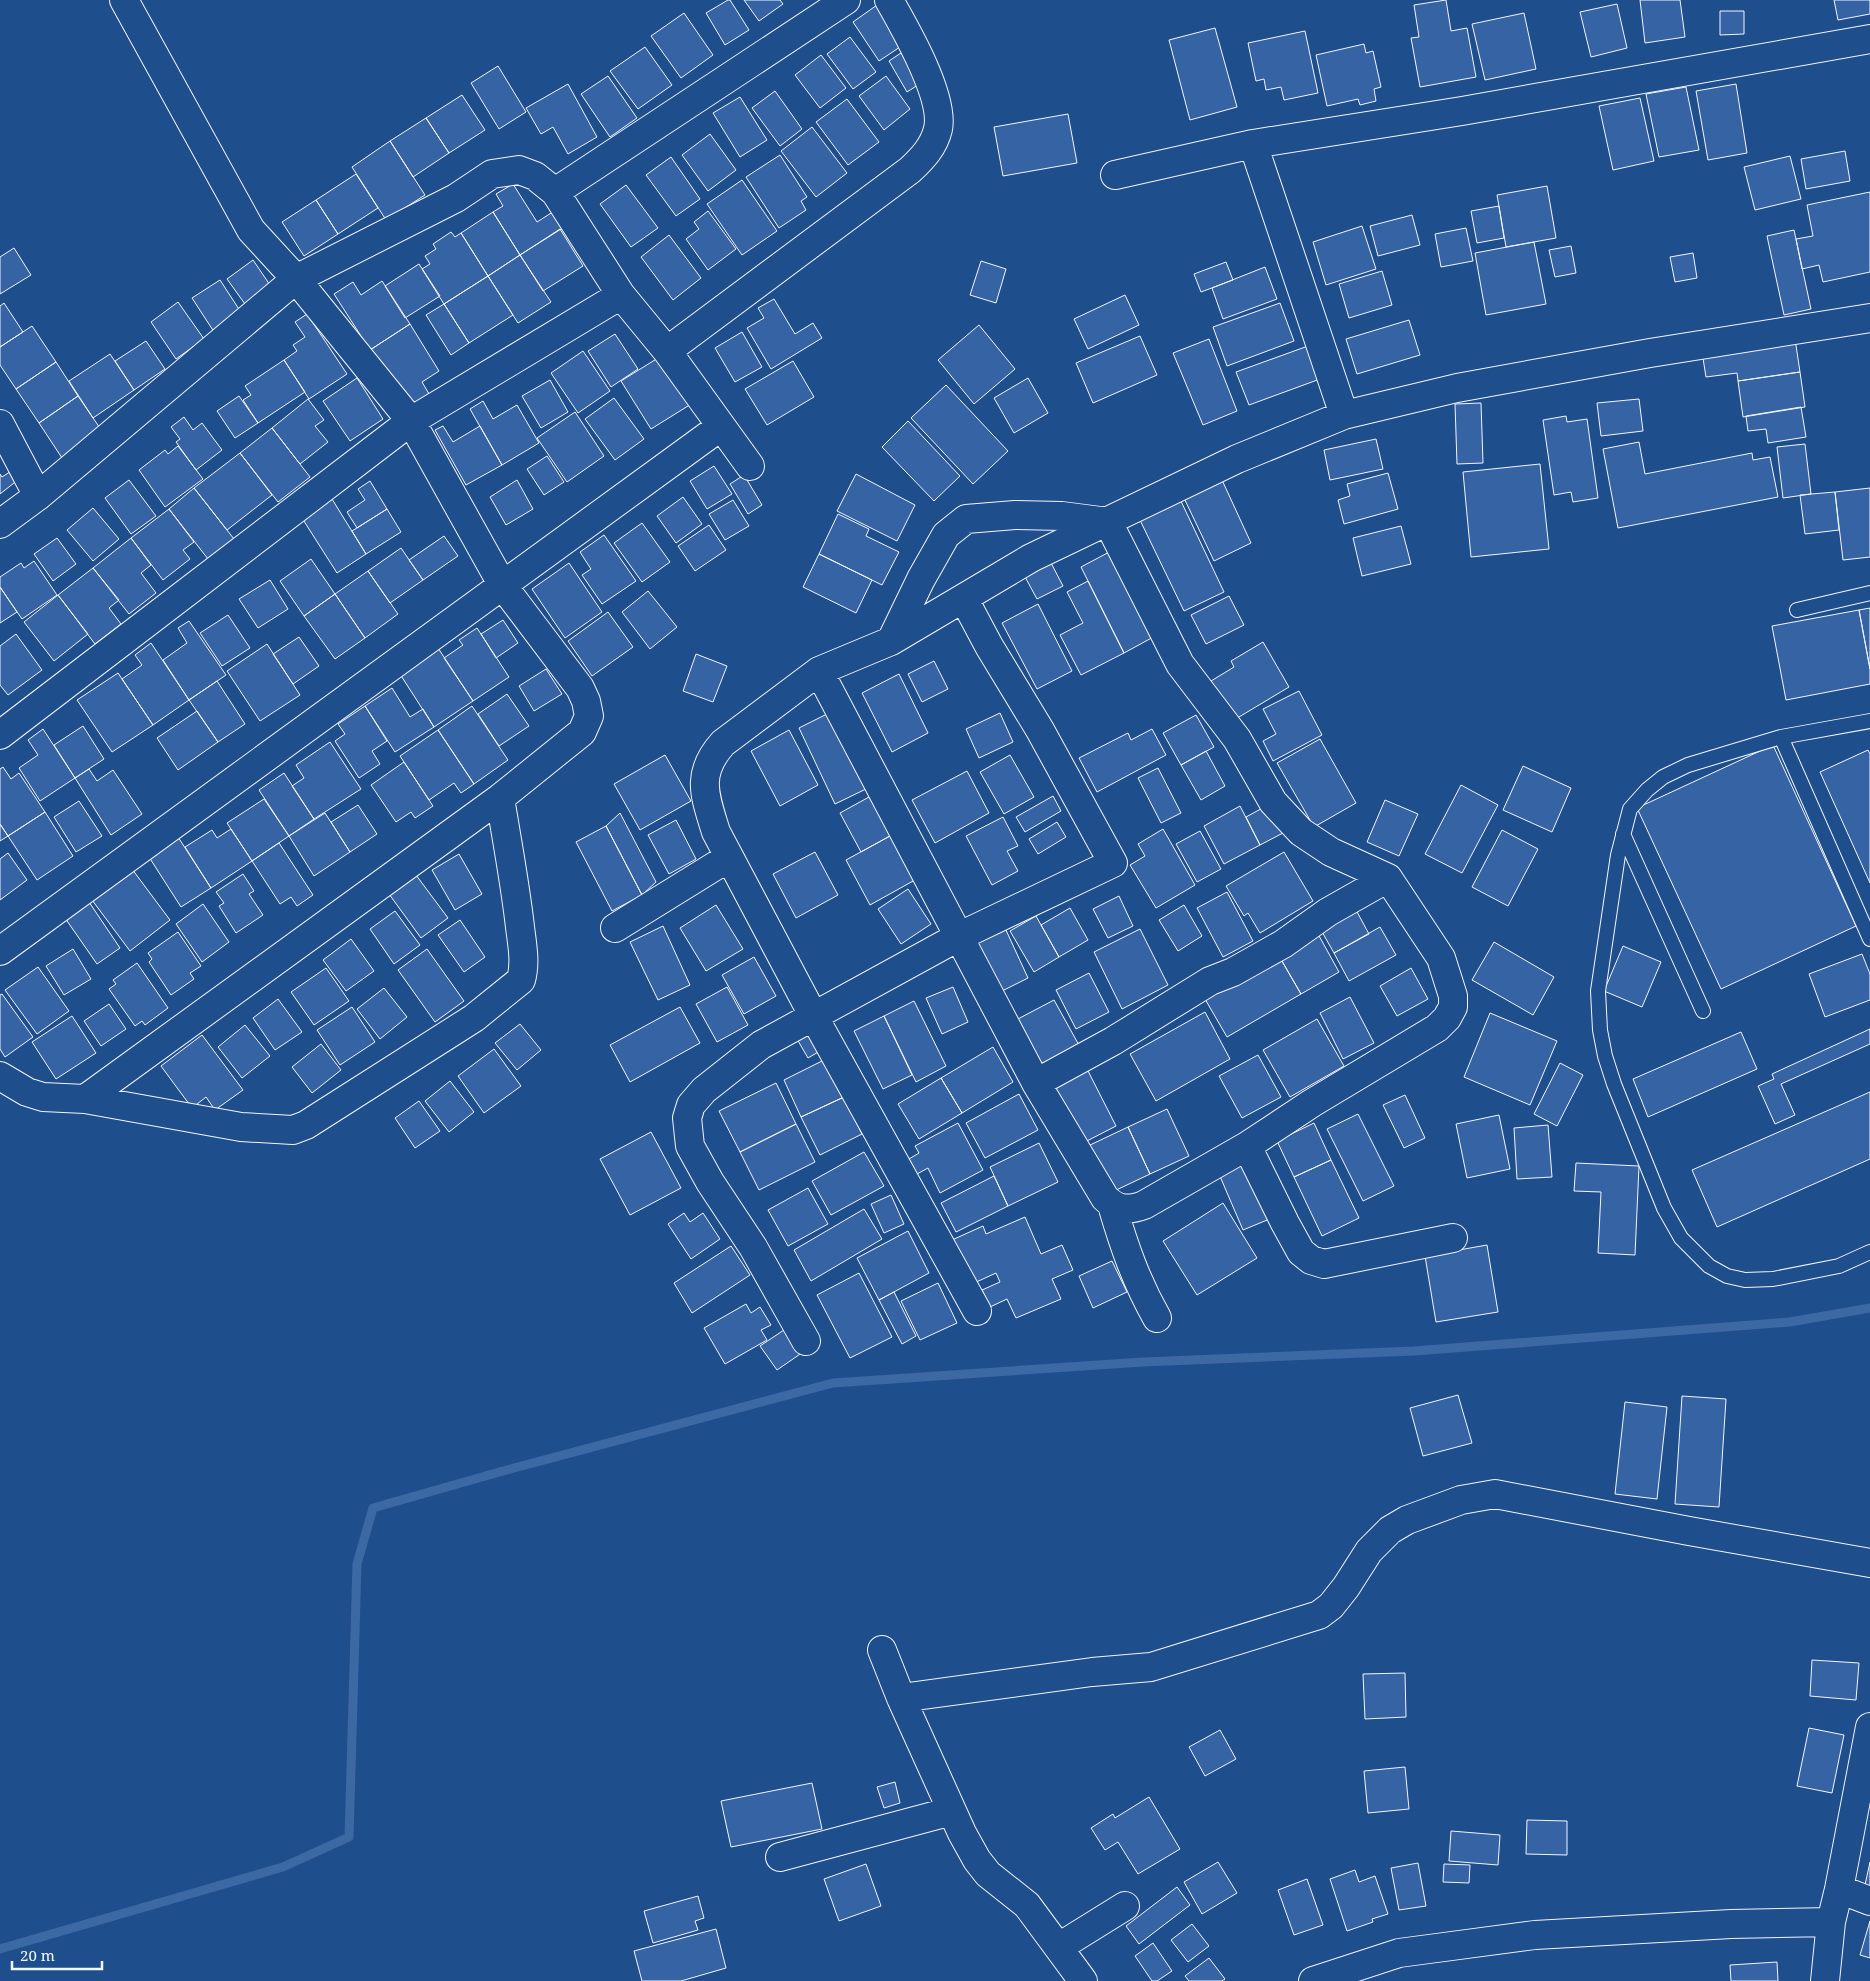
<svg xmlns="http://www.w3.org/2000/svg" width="1870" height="1981" viewBox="0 0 1870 1981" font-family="'Noto Serif',serif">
<rect width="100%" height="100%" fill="#1f4e8c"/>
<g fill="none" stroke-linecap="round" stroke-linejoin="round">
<path stroke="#3b69a3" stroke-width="9" d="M0 1949 283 1867 349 1837 357 1564 373 1508 503 1471 833 1383 1143 1362 1414 1351 1790 1322 1870 1308"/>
</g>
<path fill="#3563a3" stroke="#f2f6ff" d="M728 0H730L749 30 725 45 706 13Z
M744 0H780L783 4 759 21Z
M1446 0 1451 31 1467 28 1476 77 1420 87 1411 38 1419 37 1414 5Z
M1640 0H1680L1685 37 1645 43Z
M1834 0H1870V14L1838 20Z
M1617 4 1627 48 1591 57 1580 12Z
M877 5 903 45 879 61 853 22Z
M1720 11H1744V34L1720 35Z
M684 13 713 55 681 78 651 36Z
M1524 13 1536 69 1485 80 1472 24Z
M1215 28 1237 107 1190 120 1169 40Z
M1305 31 1318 93 1284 100 1281 87 1266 90 1264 79 1256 81 1248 43Z
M850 37 876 72 853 89 827 54Z
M1364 44 1366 53 1373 51 1381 87 1374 89 1376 101 1360 105 1358 99 1327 106 1316 55Z
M645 47 672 85 638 109 610 71Z
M901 53 921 83 907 92 889 61Z
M821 55 846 88 820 108 795 75Z
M498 66 526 112 499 129 471 83Z
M608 76 637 118 610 137 581 94Z
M886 76 910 109 884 130 859 96Z
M568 84 597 137 568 154 553 127 541 134 526 108Z
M1736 84 1747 153 1708 160 1696 91Z
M1686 87 1699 150 1659 157 1646 94Z
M775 91 802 129 780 146 752 108Z
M462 95 485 130 449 153 426 118Z
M740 97 767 140 740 157 713 113Z
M1640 98 1654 161 1613 170 1599 106Z
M847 99 879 142 848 165 816 122Z
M1068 114 1077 163 1003 176 994 127Z
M426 118 449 153 413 177 390 141Z
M812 127 847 173 816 197 781 151Z
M710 134 736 170 708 191 682 155Z
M390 141 425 195 386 220 352 167Z
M1845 151 1850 181 1806 189 1801 159Z
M780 155 807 197 801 201 806 210 779 228 746 177Z
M1790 156 1801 199 1755 210 1744 167Z
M671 157 700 199 676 216 646 175Z
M356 174 378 208 338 234 316 200Z
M742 180 777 231 742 255 707 204Z
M513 184 537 222 559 208 569 224 520 255 493 212 503 206 496 194Z
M626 185 658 228 631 247 600 204Z
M1547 186 1556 238 1506 247 1497 195Z
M1870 192V272L1823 282 1819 265 1802 269 1796 239 1813 236 1807 205Z
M316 200 338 234 304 256 282 222Z
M1499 206 1504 238 1477 243 1471 211Z
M708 211 736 249 708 270 686 239 699 229 694 222Z
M493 212 520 255 488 276 461 233Z
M1412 215 1420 245 1378 256 1370 226Z
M1362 226 1376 269 1326 285 1313 242Z
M1466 228 1473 261 1441 267 1435 234Z
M560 229 583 266 543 291 520 255Z
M1794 230 1811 309 1784 315 1767 236Z
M451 232 455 237 461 233 488 276 444 304 422 269 430 264 425 256 436 249 433 244Z
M669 235 701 278 673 300 641 257Z
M1534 242 1546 304 1486 315 1475 253Z
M1571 246 1576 273 1555 277 1549 250Z
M14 248 31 275 0 294V257Z
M1693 253 1697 278 1675 282 1670 257Z
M520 255 551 302 518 323 488 276Z
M253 260 270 285 245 304 227 279Z
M981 261 1006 269 996 303 970 295Z
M1226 262 1233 280 1201 292 1194 274Z
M419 264 440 296 405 318 385 286Z
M1265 267 1277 299 1223 319 1212 288Z
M1382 271 1392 305 1349 318 1339 284Z
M488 276 513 315 469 343 444 304Z
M220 280 246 320 218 338 192 298Z
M382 281 410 324 370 350 334 294 353 282 361 295Z
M1125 295 1139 325 1088 349 1074 319Z
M774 299 795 334 813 323 822 338 771 369 747 328 764 318 758 308Z
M178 302 204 339 176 359 151 322Z
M4 303 23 332 0 347V306Z
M1280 303 1294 341 1227 366 1213 327Z
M444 304 469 343 451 355 426 315Z
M307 314 347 374 309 399 284 360 297 351 293 345 305 337 295 322Z
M1409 320 1420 355 1357 374 1346 339Z
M410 324 439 371 422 382 432 399 409 414 370 350Z
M979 325 1015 369 974 404 938 360Z
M32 326 56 362 16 389 0 365V347Z
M742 332 762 367 735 382 715 348Z
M1794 332 1800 372 1738 381 1737 373 1706 377 1702 352Z
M615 334 638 369 611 387 588 351Z
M1140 336 1157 375 1093 403 1076 363Z
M1209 339 1237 411 1203 425 1173 353Z
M146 341 165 369 134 390 115 361Z
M1308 346 1320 379 1249 405 1236 372Z
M583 351 610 391 578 413 551 373Z
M666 353 696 401 651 429 621 381Z
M110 354 134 390 93 418 69 381Z
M284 360 305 392 258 423 243 400 251 395 245 386Z
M793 361 814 397 767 425 745 389Z
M56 362 78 396 39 423 16 389Z
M1800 372 1805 407 1743 417 1738 381Z
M357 378 383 419 350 441 323 401Z
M1028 378 1048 413 1014 433 994 398Z
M550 380 568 412 541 428 522 396Z
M946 385 1008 451 973 484 911 418Z
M78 396 104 434 64 461 39 423Z
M239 396 258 423 235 438 217 411Z
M614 398 644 439 615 460 585 419Z
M308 399 324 420 315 426 328 442 300 464 272 428Z
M1639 399 1643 431 1601 436 1597 403Z
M483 401 493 419 517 405 539 443 502 465 470 409Z
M1481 403 1483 463 1457 464 1455 404Z
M1801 407 1806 437 1768 443 1766 429 1748 431 1746 416Z
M575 412 604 456 567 482 537 438Z
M1566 416 1567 422 1587 419 1598 498 1573 502 1571 492 1554 495 1543 420Z
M184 417 193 430 202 423 222 450 196 470 176 442 180 439 171 427Z
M908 421 960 476 934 501 882 447Z
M443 426 453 442 480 426 502 465 466 485 435 430Z
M272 428 310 477 278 502 240 453Z
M1376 439 1383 469 1330 480 1324 450Z
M1639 442 1645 474 1752 453 1753 460 1770 457 1778 497 1618 528 1603 449Z
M1805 444 1811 494 1783 498 1777 447Z
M178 446 203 479 165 507 139 470 165 450 168 454Z
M240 453 272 495 227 530 194 488Z
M547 456 564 482 544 495 527 469Z
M1540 464 1549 549 1471 557 1463 472Z
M714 466 732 494 707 509 690 481Z
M13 470 19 479 0 494V474L2 477Z
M1388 473 1398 509 1344 524 1338 500 1350 496 1347 484Z
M856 474 915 505 897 541 837 511Z
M744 475 762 505 748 514 730 484Z
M129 480 156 516 131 534 105 498Z
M517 480 533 509 506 525 490 497Z
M1222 480 1251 543 1214 561 1184 498Z
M370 481 387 509 357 528 347 512 365 500 358 489Z
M194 488 234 539 208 559 169 509Z
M1870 488V557L1843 560 1835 492Z
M1835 492 1839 530 1805 534 1800 495Z
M683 497 702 524 676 543 657 516Z
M1179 497 1224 592 1184 611 1138 516Z
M332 499 366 554 337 573 302 518Z
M733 500 749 526 725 540 709 514Z
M93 508 119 539 93 561 67 530Z
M169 509 194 542 183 550 190 559 163 580 131 538Z
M387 509 401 532 366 554 352 531Z
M838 514 869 529 866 536 899 552 882 585 819 554Z
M642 523 670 562 642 582 614 543Z
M709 525 726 550 695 571 678 546Z
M1401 526 1411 564 1362 576 1353 538Z
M604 535 636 581 602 604 582 575 591 569 580 552Z
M444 536 458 556 423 580 409 560Z
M57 538 76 564 53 581 34 554Z
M131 538 151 565 141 573 156 593 129 614 93 568Z
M401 548 423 580 390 603 368 571Z
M1113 550 1157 635 1124 653 1081 567Z
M819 554 872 580 856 613 803 587Z
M311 559 335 594 304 616 280 581Z
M34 561 57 595 22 619 0 587V577L21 563 24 568Z
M1050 561 1063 586 1037 599 1024 575Z
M569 563 602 612 565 638 532 589Z
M93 568 119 600 109 608 121 624 95 644 58 595Z
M368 571 398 614 365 638 335 594Z
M270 580 288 609 258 628 239 599Z
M1088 581 1124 653 1081 675 1060 635 1083 623 1067 592Z
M0 587 17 612 0 623Z
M648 591 677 627 650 649 622 612Z
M335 594 365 638 335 659 304 616Z
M58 595 88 634 54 661 24 622Z
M1229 596 1244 625 1206 644 1191 615Z
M1038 604 1072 671 1037 689 1002 623Z
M1870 608V669L1859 610Z
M1859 610 1870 669V684L1786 700 1772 626Z
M608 612 633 647 592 676 568 641Z
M228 615 250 648 222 666 200 633Z
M503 620 518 643 496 658 481 634Z
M189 621 226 675 189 700 163 660 187 643 178 628Z
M477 628 509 677 473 701 444 658 463 645 459 640Z
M16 634 42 670 8 695 0 685V646Z
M299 637 319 666 293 684 273 654Z
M1263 642 1289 687 1234 720 1211 681 1234 667 1231 661Z
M151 643 189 700 153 725 122 679 142 665 135 655Z
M267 644 300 695 260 721 227 671Z
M436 645 473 701 434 727 398 671Z
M696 654 727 666 713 702 683 691Z
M934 661 948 689 922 702 908 674Z
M546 669 562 694 534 711 519 686Z
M118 673 153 725 112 752 77 700Z
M899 674 928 733 892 752 862 693Z
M217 681 245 724 218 742 189 700Z
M392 688 410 717 423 709 434 727 395 752 365 706Z
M1299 691 1322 735 1273 761 1263 741 1276 734 1263 709Z
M507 694 529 726 499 746 478 714Z
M365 706 387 741 372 751 380 764 359 778 335 741 345 734 338 724Z
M472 706 508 760 474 784 438 730Z
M197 711 218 742 178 770 157 738Z
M833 711 870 787 835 804 799 728Z
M1000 713 1013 742 979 758 966 729Z
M1196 715 1214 747 1181 765 1163 733Z
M83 726 104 759 75 778 54 745Z
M43 729 75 778 40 801 19 768 38 755 28 740Z
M1152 729 1166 755 1097 792 1079 758 1128 733 1131 740Z
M438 730 474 784 461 793 454 783 429 800 400 756Z
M789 730 818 785 780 806 751 751Z
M1320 739 1356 803 1314 827 1277 763Z
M330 742 361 789 314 819 292 786 304 778 296 765Z
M1773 745 1856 926 1721 989 1637 808Z
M1868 750 1870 754V883L1820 772Z
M1206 751 1225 786 1201 800 1181 765Z
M665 755 691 801 640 830 614 784Z
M1010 755 1034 797 1004 814 980 772Z
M404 762 433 806 415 818 411 812 396 822 371 785Z
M1523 766 1571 788 1552 832 1503 810Z
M3 767 11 779 19 773 45 812 8 836 0 824V769Z
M1158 768 1181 813 1161 823 1138 778Z
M89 769 97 781 113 770 142 814 111 835 75 778Z
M967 771 989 813 935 843 912 800Z
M284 773 314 819 289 836 259 790Z
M1461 785 1498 805 1462 873 1425 854Z
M878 792 899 831 861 852 840 813Z
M1053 796 1061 811 1025 832 1016 817Z
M264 799 289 836 252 861 227 823Z
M1385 800 1418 814 1399 856 1367 842Z
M79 801 102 836 76 852 54 817Z
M358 805 377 834 350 852 331 822Z
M1268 805 1283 833 1260 845 1246 817Z
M1240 806 1260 845 1224 864 1204 826Z
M45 812 73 856 37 880 8 836Z
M325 813 350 852 314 876 289 836Z
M620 813 656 882 642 895 606 826Z
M1003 817 1018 846 1007 851 1018 871 992 885 966 836Z
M676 820 696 859 669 874 648 835Z
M1057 822 1066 837 1038 854 1029 839Z
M0 824 8 836 0 841Z
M606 826 642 895 612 911 576 842Z
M231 829 252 861 211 888 185 847 212 830 217 838Z
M1163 829 1195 885 1156 908 1130 865 1145 856 1138 844Z
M1502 830 1538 849 1508 906 1472 887Z
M899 831 922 876 870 905 846 860Z
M1200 831 1221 869 1197 882 1176 844Z
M178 837 211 888 181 907 149 857Z
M279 843 313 895 297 906 291 897 280 904 252 861Z
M815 852 838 895 796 918 773 874Z
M1284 852 1313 901 1260 933 1248 913 1244 916 1226 886Z
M8 853 27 880 0 900V859Z
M459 854 482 894 455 910 432 870Z
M132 869 170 920 130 951 92 900Z
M243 874 254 891 249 894 263 915 236 933 219 906 224 903 216 892Z
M416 875 448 918 421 938 389 894Z
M908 889 931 924 901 944 878 909Z
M1227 892 1253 941 1223 957 1197 908Z
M1119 896 1133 926 1108 938 1093 909Z
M89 902 120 948 97 964 65 918Z
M203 904 229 942 202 962 176 924Z
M716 905 743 949 706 971 680 928Z
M1184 905 1202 936 1178 951 1159 920Z
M1070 908 1088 940 1059 957 1041 925Z
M1356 910 1369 934 1334 953 1321 930Z
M395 911 420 945 394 964 370 929Z
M1036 916 1059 957 1034 972 1010 931Z
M460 920 485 957 464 972 438 935Z
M663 926 690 985 658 1000 630 942Z
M1380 927 1396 955 1349 981 1334 953Z
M1005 928 1028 978 994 995 970 945Z
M1140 929 1168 985 1122 1009 1094 952Z
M178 932 201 966 190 973 194 979 171 995 149 962 152 959 148 953Z
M1318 934 1339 972 1301 994 1279 956Z
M351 939 374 971 346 991 323 960Z
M1494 942 1554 977 1533 1015 1472 980Z
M1623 946 1661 962 1642 1007 1604 991Z
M73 949 91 979 64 995 46 966Z
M427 949 464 1001 435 1022 398 970Z
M1862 954 1870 974V1000L1825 1017 1809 974Z
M1279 956 1301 994 1227 1037 1205 999Z
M754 957 776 996 744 1014 722 975Z
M137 963 168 1008 145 1025 142 1021 135 1026 109 989 116 984 113 980Z
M38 967 69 1011 37 1034 5 990Z
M326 968 349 1001 314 1025 291 992Z
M1411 968 1428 999 1397 1016 1380 986Z
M1089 973 1109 1012 1076 1029 1056 990Z
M727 987 748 1025 717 1042 696 1004Z
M953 987 968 1022 942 1034 926 998Z
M384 988 407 1017 380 1039 357 1009Z
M2 994 33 1037 5 1057 0 1049V995Z
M1350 997 1374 1043 1343 1059 1320 1013Z
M278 999 302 1032 275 1050 253 1018Z
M1054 1000 1080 1047 1042 1068 1016 1020Z
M914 1001 946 1066 916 1082 884 1016Z
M109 1004 126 1029 101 1046 84 1021Z
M352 1007 375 1042 340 1065 317 1030Z
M680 1007 700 1043 630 1082 610 1045Z
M1205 1012 1230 1059 1156 1101 1130 1054Z
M1490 1013 1557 1041 1530 1105 1464 1077Z
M72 1016 96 1053 56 1079 32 1042Z
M884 1016 912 1075 883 1089 854 1031Z
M1317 1019 1344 1066 1290 1097 1263 1050Z
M520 1024 541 1050 517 1070 495 1043Z
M245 1025 270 1056 242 1078 218 1047Z
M814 1029 825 1048 808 1058 797 1039Z
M1870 1029V1044L1781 1084 1795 1115 1775 1124 1758 1086 1774 1079 1772 1074Z
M1741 1032 1757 1069 1648 1117 1633 1079Z
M202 1035 243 1090 215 1110 206 1097 192 1108 161 1066Z
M321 1044 341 1070 312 1093 292 1067Z
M993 1047 1013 1082 962 1113 941 1078Z
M494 1049 521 1086 484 1113 458 1076Z
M1258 1055 1281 1097 1242 1118 1219 1076Z
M826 1059 844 1097 801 1117 784 1080Z
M1560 1063 1583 1075 1557 1126 1534 1114Z
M1087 1069 1116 1126 1083 1143 1054 1087Z
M941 1078 962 1113 919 1139 898 1104Z
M450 1081 474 1112 449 1132 425 1101Z
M776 1083 796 1124 740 1152 719 1111Z
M1870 1092V1159L1717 1227 1692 1170Z
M1019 1094 1038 1130 985 1158 966 1123Z
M1405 1095 1425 1138 1404 1148 1383 1105Z
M844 1097 862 1134 820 1155 801 1117Z
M419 1101 440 1131 415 1148 395 1118Z
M1167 1109 1189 1156 1150 1174 1128 1127Z
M1358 1114 1394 1186 1363 1201 1327 1129Z
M1499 1115 1510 1169 1467 1178 1456 1124Z
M958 1123 983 1170 940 1193 928 1168 917 1174 909 1159 919 1153 915 1146Z
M1314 1123 1331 1160 1294 1177 1277 1141Z
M796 1124 815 1162 759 1190 740 1152Z
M1548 1125 1552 1177 1517 1179 1514 1128Z
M1128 1127 1150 1174 1110 1193 1088 1146Z
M651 1132 681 1188 630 1215 600 1159Z
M1039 1143 1058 1182 1008 1206 990 1167Z
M864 1152 884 1186 831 1215 812 1181Z
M1331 1160 1359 1218 1322 1236 1294 1177Z
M1249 1162 1272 1218 1243 1230 1219 1174Z
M1576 1163 1639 1166 1635 1255 1598 1253 1601 1192 1574 1191Z
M994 1176 1008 1206 956 1232 941 1203Z
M808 1188 828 1224 788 1246 768 1210Z
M891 1195 904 1224 884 1233 871 1204Z
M1223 1203 1257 1258 1197 1295 1163 1241Z
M864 1209 882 1239 811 1281 794 1250Z
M684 1213 690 1222 703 1213 720 1239 691 1259 668 1224Z
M1025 1217 1041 1254 1062 1245 1073 1270 1052 1279 1061 1299 1016 1318 1007 1299 990 1307 982 1290 1000 1282 996 1273 972 1284 952 1240 983 1226 986 1234Z
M908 1231 929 1273 879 1300 857 1258Z
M1487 1245 1498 1312 1436 1322 1425 1256Z
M731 1246 750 1275 692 1313 674 1283Z
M1112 1261 1127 1292 1093 1308 1079 1276Z
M859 1273 892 1337 850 1358 817 1295Z
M938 1283 957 1323 920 1340 901 1301Z
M894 1292 916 1336 902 1344 879 1300Z
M746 1304 751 1313 760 1307 771 1325 761 1330 767 1340 725 1364 704 1328Z
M790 1326 806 1350 777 1370 760 1346Z
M1458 1395 1472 1443 1423 1456 1410 1408Z
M1682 1396 1726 1399 1719 1507 1675 1504Z
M1625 1402 1667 1407 1657 1499 1615 1494Z
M1812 1660 1859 1663 1856 1700 1810 1696Z
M1405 1673 1406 1717 1365 1719 1363 1674Z
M1809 1728 1844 1735 1832 1793 1797 1786Z
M1220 1730 1236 1759 1205 1776 1189 1747Z
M1405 1767 1409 1809 1368 1813 1364 1771Z
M895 1782 900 1803 884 1808 877 1787Z
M812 1783 822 1829 731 1847 721 1801Z
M1149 1797 1180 1849 1138 1874 1118 1842 1105 1850 1091 1828 1113 1814 1115 1818Z
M1527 1820 1567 1821V1855L1526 1854Z
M1451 1831 1500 1835 1498 1865 1449 1861Z
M1218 1862 1237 1893 1202 1914 1184 1882Z
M1870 1862V1886L1865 1885Z
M1418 1863 1426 1906 1399 1910 1391 1868Z
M866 1864 881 1906 839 1921 824 1879Z
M1444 1864 1470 1865 1469 1883 1443 1882Z
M1355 1870 1359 1882 1375 1876 1388 1914 1372 1919 1373 1922 1347 1931 1330 1879Z
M1307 1879 1323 1925 1294 1935 1278 1890Z
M1177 1887 1190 1905 1139 1944 1126 1926Z
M698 1896 704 1918 695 1921 698 1930 653 1943 644 1911Z
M1870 1921V1958L1860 1955Z
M1192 1924 1209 1946 1188 1962 1171 1940Z
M716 1929 726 1968 681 1981H642L634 1951Z
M1153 1943 1172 1971 1157 1981H1152L1135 1956Z
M1209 1958 1225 1979 1222 1981H1189L1185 1976Z
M1777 1962 1778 1981H1731L1730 1965Z"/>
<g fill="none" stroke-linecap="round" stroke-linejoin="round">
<defs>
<path id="lane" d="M1797 610 1870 593
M1870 721 1781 737 1688 765 1663 777 1647 790 1630 809 1618 855 1598 991 1600 1030 1605 1056 1614 1084 1664 1208 1681 1238 1709 1266 1727 1276 1745 1280 1773 1279 1839 1266 1870 1252
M1781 737 1870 939
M1623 834 1703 1011"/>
<path id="street" d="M1253 144 1344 415
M1115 175 1253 144 1462 111 1870 39
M555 192 846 0
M667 351 910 170C923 158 934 146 938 129 945 97 905 28 889 0
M0 424 38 496
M0 524 38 496 296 279 456 198 492 174 519 170 535 176 555 192 621 295 667 351 750 466
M819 671 1036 1083 1105 1198C1117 1210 1128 1211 1144 1205L1247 1146 1312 1103 1437 1028 1447 1018 1453 1007V996L1441 958 1388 878 1331 852 1301 832 1273 802 1237 739 1180 664 1108 522 1062 516 1015 515 966 519 946 535 921 579 891 641
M0 735 411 421 621 295
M615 928 728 858
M0 951 720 427
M0 1076 27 1092 43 1097 85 1099 241 1127 293 1130 306 1125 474 1018 521 980C526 962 522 944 520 927 515 883 507 841 500 798
M1036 1083 1113 1041 1210 981 1233 972 1283 944 1328 912 1388 878
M85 1099 500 798 582 732 589 716 586 701 580 688 503 586 411 421 296 279 251 230 124 0
M1247 1146 1285 1223 1301 1252 1311 1260 1324 1264 1453 1238
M1112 1205C1124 1246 1136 1281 1157 1318
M977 1311 814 1017 716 832C705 796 695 774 723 743L819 671 891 641 1031 558 1237 459 1344 415 1457 388 1650 353 1870 318
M806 1341 753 1247 710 1182 690 1146 687 1118 691 1105 704 1090 761 1045 960 936 1113 863 1040 730 989 646 964 599
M882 1650 901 1698 962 1833 977 1860 988 1874 1027 1905 1083 1981
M901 1698 1092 1672 1151 1667 1319 1615 1331 1606 1346 1587 1369 1551 1390 1530 1407 1520 1461 1500 1495 1494 1689 1531 1870 1563
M780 1857 952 1811
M1839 1889 1870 1901
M1059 1947 1125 1906
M1313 1981 1399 1953 1535 1935 1731 1924 1831 1922
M1825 1981 1831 1922 1839 1889 1870 1727"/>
</defs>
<use href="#lane" stroke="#f2f6ff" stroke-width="16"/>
<use href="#street" stroke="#f2f6ff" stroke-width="30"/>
<use href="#lane" stroke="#1f4e8c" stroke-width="14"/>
<use href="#street" stroke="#1f4e8c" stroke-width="28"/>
</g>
<path d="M12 1961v8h90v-8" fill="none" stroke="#f2f6ff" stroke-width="2.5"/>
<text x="20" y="1961" font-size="15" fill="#f2f6ff" stroke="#1f4e8c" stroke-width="4" paint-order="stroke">20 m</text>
</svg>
